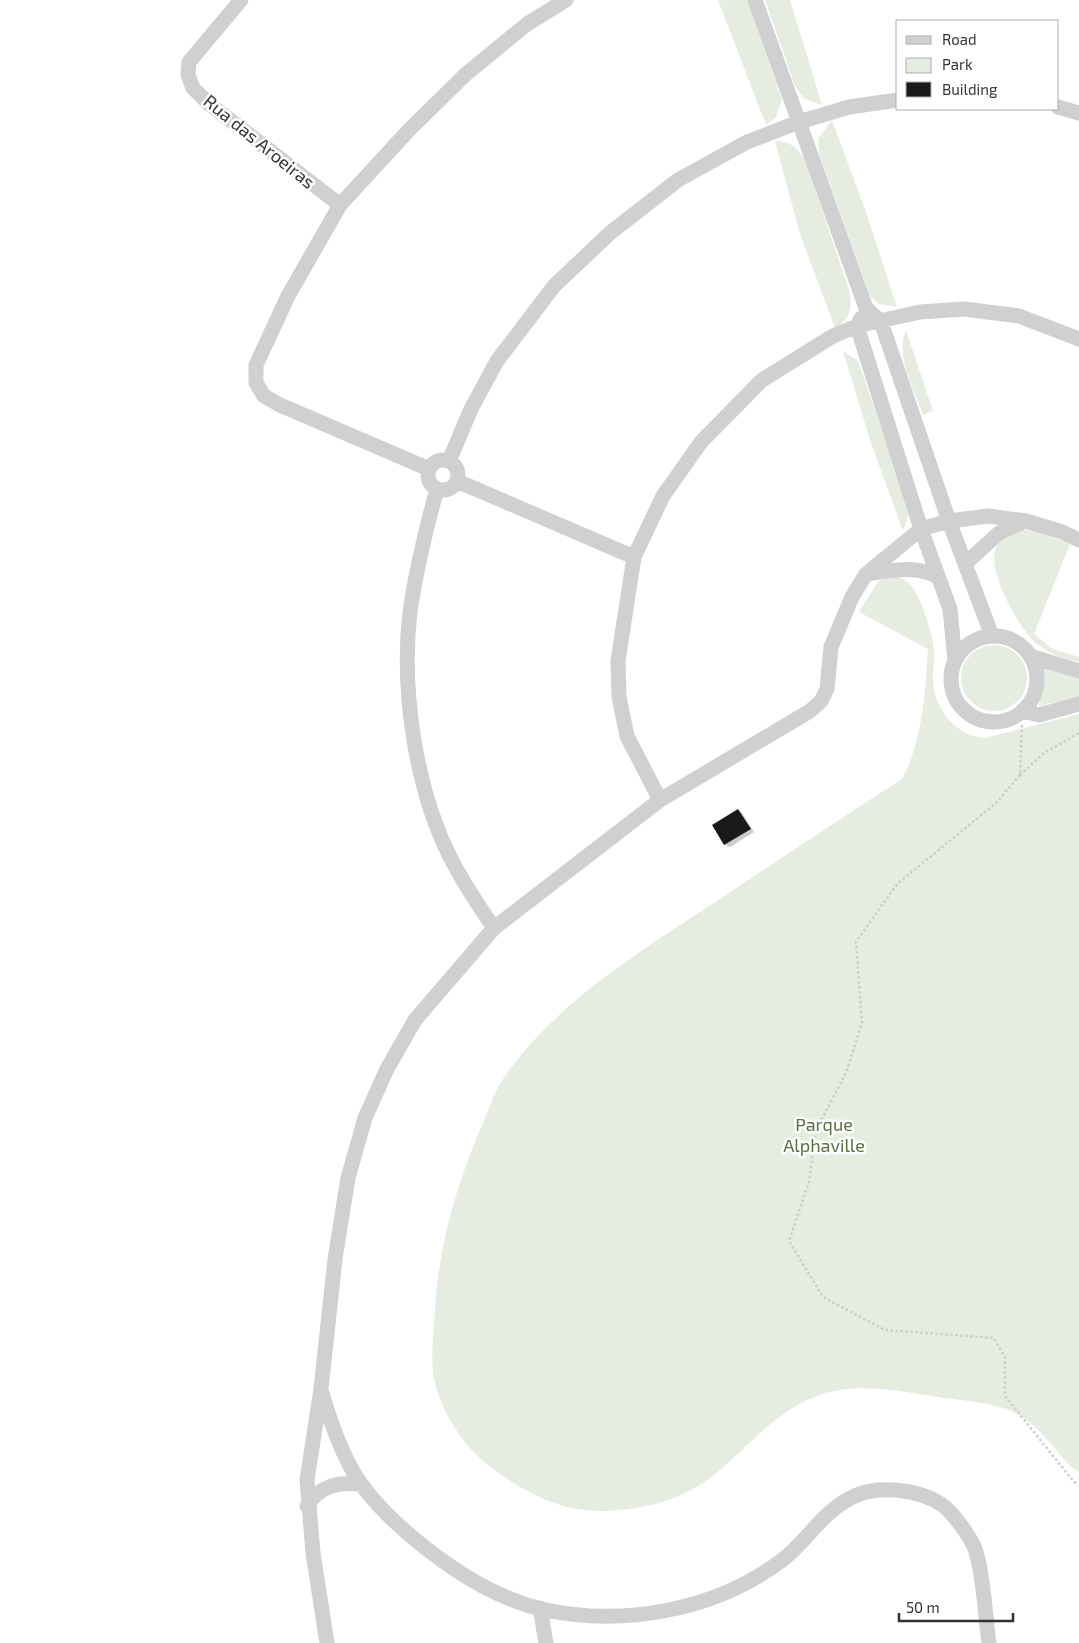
<svg xmlns="http://www.w3.org/2000/svg" width="1079" height="1643" viewBox="0 0 1079 1643" font-family="'Exo 2',sans-serif">
<rect width="100%" height="100%" fill="#fff"/>
<path fill="#e6ecdf" d="M718 0H748L782 99 776 117 766 125Z
M765 0H790L822 105 805 99 795 86Z
M832 120 866 212 897 307 879 304 870 296 819 154 818 139Z
M775 141C791 141 798 148 806 162L849 290C853 306 851 319 835 328L800 234Z
M906 330 933 411 923 415C914 390 895 356 906 330Z
M843 351 857 360 860 366 906 500 909 514 903 531 870 440Z
M1020 529 1038 532 1070 544 1034 634 1053 649 1079 657V662C1063 659 1050 654 1037 644 1020 631 988 572 995 551 999 537 1008 534 1020 529Z
M888 577C895 577 900 576 906 581 920 590 933 635 934 651 935 661 932 671 933 682 935 710 956 736 985 738L1079 714V1472L1071 1467C1057 1452 1044 1434 1028 1421 1005 1402 965 1401 937 1397 899 1391 857 1382 820 1395 774 1411 750 1446 714 1475 677 1505 618 1517 572 1508 542 1501 512 1484 488 1465 461 1444 437 1405 433 1372 431 1351 434 1329 435 1308 439 1243 458 1179 485 1118 491 1104 496 1089 505 1076 558 1001 642 950 717 901 778 860 840 819 902 779 923 740 925 693 928 649L859 612 878 582Z
M961 678a33 33 0 1 1 66 0a33 33 0 1 1-66 0Z
M1043 666 1079 679V697L1039 706Z"/>
<path fill="#0003" d="M738 810 742 813 754 832 730 847 725 845 713 825Z"/>
<path fill="#1a1a1a" d="M738 809 751 829 724 845 712 825Z"/>
<g fill="none" stroke-linecap="round" stroke-linejoin="round">
<path stroke="#cdcdcd" stroke-width="2.5" stroke-dasharray="2.5 2.5" stroke-linecap="butt" d="M1022 725 1020 775 996 803 897 884 856 942 862 1023 846 1073 816 1130 809 1182 789 1241 823 1297 885 1330 994 1338 1005 1357V1396L1074 1482 1079 1484
M1020 775 1044 753 1079 733"/>
<path stroke="#d0d0d0" stroke-width="15" d="M241 0 189 62 188 75 193 88 208 103 340 205
M755 0 866 308 881 322 949 521 992 636
M1058 107 1079 113
M861 318 857 326 921 529 950 609 955 661
M428 475a15 15 0 1 1 30 0a15 15 0 1 1-30 0Z
M449 461 471 409 497 361 554 286 610 233 678 180 747 142 799 122 849 107 898 100
M429 469 280 405 264 396 256 383V365L288 296 340 205 408 131 466 74 527 24 566 0
M457 481 634 557
M437 489C426 529 416 570 410 612 401 689 415 787 450 857 463 882 478 905 494 928
M966 563 999 533 1025 521
M866 574C890 571 916 564 938 577
M951 679a43 43 0 1 1 86 0a43 43 0 1 1-86 0Z
M1030 656 1079 671
M1022 711 1039 715 1079 704
M660 800 627 736 619 697 618 661 634 557 663 496 701 442 762 380 833 336 857 326 920 312 964 309 1019 316 1079 339
M322 1393C329 1417 338 1443 350 1466 370 1504 414 1541 450 1566 476 1584 509 1601 541 1609 622 1627 714 1611 781 1561 809 1540 822 1510 857 1495 881 1485 920 1490 941 1504 952 1511 973 1540 976 1552 984 1578 985 1615 989 1643
M307 1506C320 1485 339 1482 361 1484
M540 1608 546 1643
M327 1643 313 1553 307 1480 321 1389 335 1259 348 1178 365 1118 387 1069 415 1020 494 928 660 800 810 711 821 701 827 689 831 647 852 597 866 574 921 529 949 521 988 516 1026 521 1062 532 1079 540"/>
</g>
<g text-anchor="middle" stroke-width="5" stroke-linejoin="round" paint-order="stroke">
<g font-size="18" fill="#333" stroke="#fff">
<text transform="translate(259 142) rotate(39)" y="6">Rua das Aroeiras</text>
</g>
<g font-size="18" fill="#56703f" stroke="#fff">
<text x="824" y="1131">Parque<tspan x="824" dy="21">Alphaville</tspan></text>
</g>
</g>
<rect x="896" y="20" width="162" height="90" fill="#ffffff" stroke="#adadad"/>
<rect x="906" y="36" width="25" height="8" fill="#d0d0d0" stroke="#adadad"/>
<text x="942" y="45" font-size="15" fill="#333333">Road</text>
<rect x="906" y="58" width="25" height="15" fill="#e6ecdf" stroke="#adadad"/>
<text x="942" y="70" font-size="15" fill="#333333">Park</text>
<rect x="906" y="82" width="25" height="15" fill="#1a1a1a" stroke="#adadad"/>
<text x="942" y="95" font-size="15" fill="#333333">Building</text>
<path d="M899 1613v8h114v-8" fill="none" stroke="#333333" stroke-width="2.5"/>
<text x="906" y="1613" font-size="15" fill="#333333" stroke="#ffffff" stroke-width="4" paint-order="stroke">50 m</text>
</svg>
